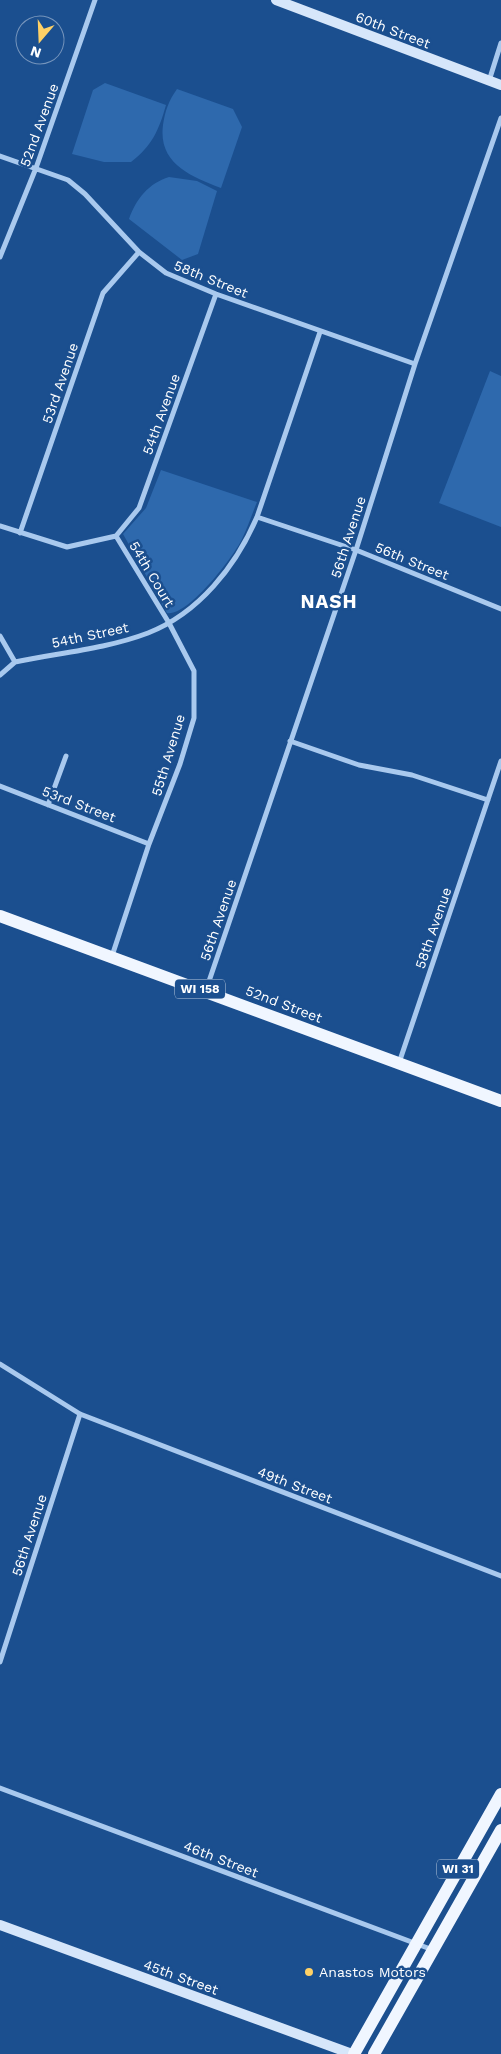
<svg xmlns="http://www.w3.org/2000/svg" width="501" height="2054" viewBox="0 0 501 2054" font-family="'Work Sans',sans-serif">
<rect width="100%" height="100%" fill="#1b4f8f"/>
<path fill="#2e69ad" d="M105 83 166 105C159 130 152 146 131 162H104L72 154 93 90Z
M177 89 233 109 242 127 221 188C190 176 158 163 163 125 165 111 169 100 177 89Z
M169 177 197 181 217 191 198 254 182 260 129 219C136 199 149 183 169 177Z
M490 371 501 376V527L439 503Z
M161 470 257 502C252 514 248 527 242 539 234 556 188 617 167 613L123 534 146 508Z"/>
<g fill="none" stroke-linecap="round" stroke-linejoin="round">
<path stroke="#a9c9ee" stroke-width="5" d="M489 81 501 43
M0 156 68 180 85 194 139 252 166 273 216 294 415 364
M0 257 36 168 95 0
M257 517 356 550 501 609
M0 526 67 547 116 536
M20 533 103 293 139 252
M116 536 139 508 216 294
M0 636 15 662
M15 662C58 653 106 649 148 633 199 613 236 566 257 517L320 332
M0 675 15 662
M290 741 359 765 412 775 488 800
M0 786 149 844
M48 805 66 756
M112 956 149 844 180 764 194 718V671L169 623 116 536
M206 990 356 550 415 364 501 118
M399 1063 501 761
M0 1364 80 1414 501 1576
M0 1662 80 1414
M0 1788 433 1950"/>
<path stroke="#d6e6fa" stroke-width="10" d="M276 0 501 85
M0 1925 352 2054"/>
<path stroke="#f0f6ff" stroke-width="12" d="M0 916 501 1101
M354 2054 501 1794
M374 2054 501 1830"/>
</g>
<circle fill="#ffd166" stroke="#1b4f8f" stroke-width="2" cx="309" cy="1972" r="5"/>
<g text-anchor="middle" stroke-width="5" stroke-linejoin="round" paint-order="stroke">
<g fill="#1b4f8f" stroke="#bbcadd" stroke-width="1">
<rect x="175" y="979.5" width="50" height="19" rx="4"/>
<rect x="437" y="1859.5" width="42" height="19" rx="4"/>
</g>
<g font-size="12" font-weight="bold" fill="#fff">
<text x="200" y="993">WI 158</text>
<text x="458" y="1873">WI 31</text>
</g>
<g font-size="14" fill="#fff" stroke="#1b4f8f">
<text transform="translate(393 30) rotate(21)" y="5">60th Street</text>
<text transform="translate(39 125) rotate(-70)" y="5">52nd Avenue</text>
<text transform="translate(211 279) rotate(22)" y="5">58th Street</text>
<text transform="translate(60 383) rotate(-71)" y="5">53rd Avenue</text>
<text transform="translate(161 414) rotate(-70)" y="5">54th Avenue</text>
<text transform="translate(348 537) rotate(-72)" y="5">56th Avenue</text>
<text transform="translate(412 561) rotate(22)" y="5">56th Street</text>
<text transform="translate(152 574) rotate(59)" y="5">54th Court</text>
<text transform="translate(90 635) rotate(-12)" y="5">54th Street</text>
<text transform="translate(168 755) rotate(-73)" y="5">55th Avenue</text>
<text transform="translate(79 804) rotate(21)" y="5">53rd Street</text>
<text transform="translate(218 920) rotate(-71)" y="5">56th Avenue</text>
<text transform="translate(433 928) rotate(-71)" y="5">58th Avenue</text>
<text transform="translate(284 1004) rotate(21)" y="5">52nd Street</text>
<text transform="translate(295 1485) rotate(21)" y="5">49th Street</text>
<text transform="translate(29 1535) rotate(-72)" y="5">56th Avenue</text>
<text transform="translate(221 1859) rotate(21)" y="5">46th Street</text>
<text transform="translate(181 1977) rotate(20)" y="5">45th Street</text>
</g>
<g font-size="14" fill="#fff" stroke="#1b4f8f" text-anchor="start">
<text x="319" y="1977">Anastos Motors</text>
</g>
<g font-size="19" font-weight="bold" letter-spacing="1" fill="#fff" stroke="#1b4f8f">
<text x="329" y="608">NASH</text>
</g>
</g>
<g transform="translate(40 40) rotate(199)"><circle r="24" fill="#1b4f8f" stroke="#7695bc"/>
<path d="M0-4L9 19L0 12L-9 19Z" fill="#ffd166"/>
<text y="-8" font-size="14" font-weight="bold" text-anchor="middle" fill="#ffffff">N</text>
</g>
</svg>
